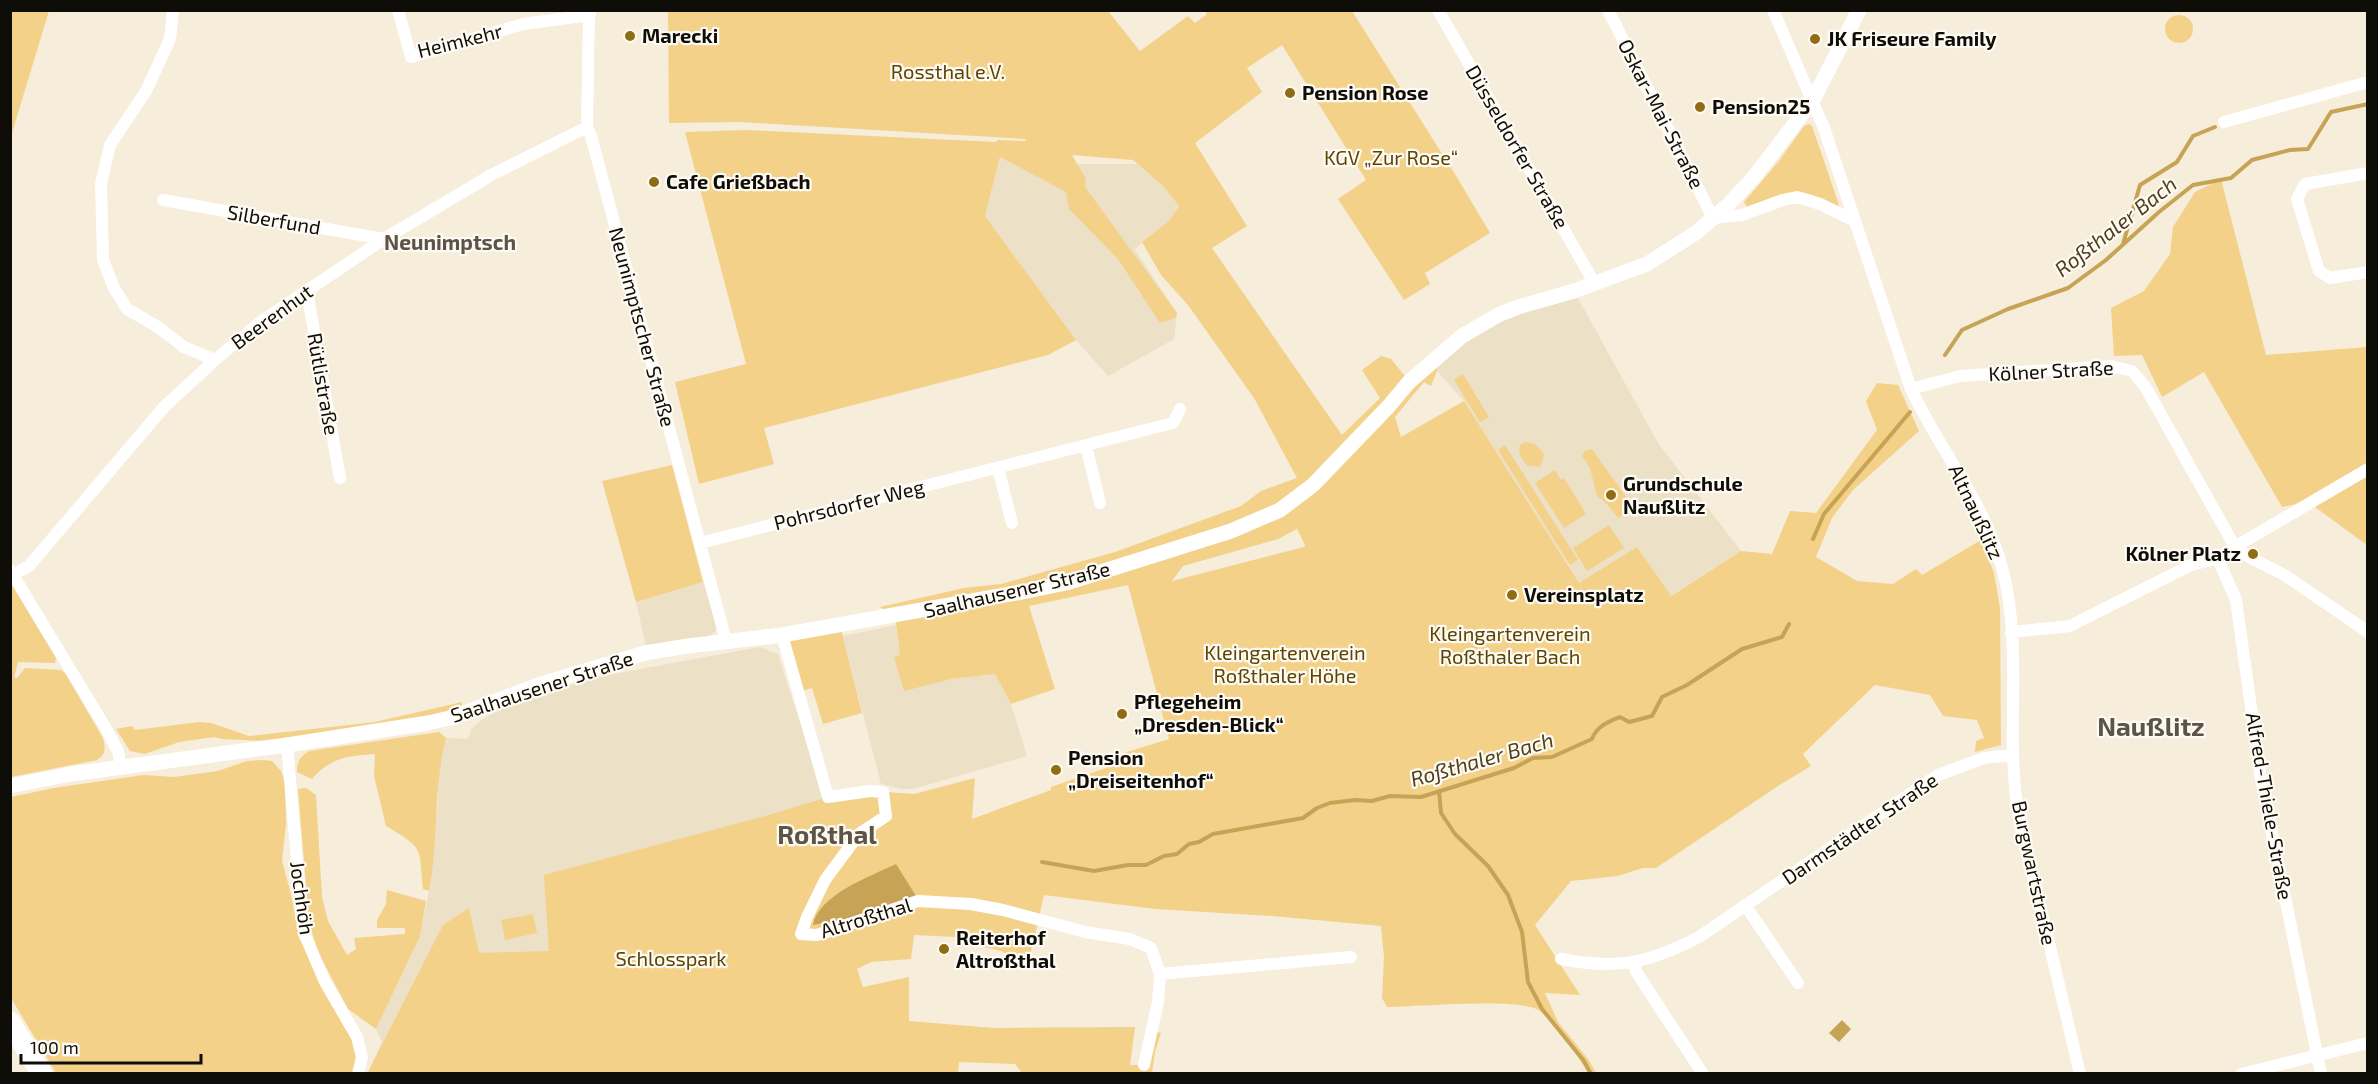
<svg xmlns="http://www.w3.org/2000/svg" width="2378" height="1084" viewBox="0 0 2378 1084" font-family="'Exo 2',sans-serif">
<rect width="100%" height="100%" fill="#f6eddb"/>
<path fill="#ece0c7" d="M1025 144 1078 164H1137L1162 185 1179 206 1169 221 1142 242 1135 250 1177 313 1174 339 1108 376 1076 340 985 216 1000 157Z
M1574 291 1658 443 1741 551 1670 596 1579 583 1464 401 1437 371 1439 354 1462 336Z
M703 582 717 627 714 633 705 637 646 646 636 602Z
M896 625 900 656 894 657 951 679 995 674 1011 704 1027 756 913 789H902L881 784 843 636Z
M760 647 778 654 828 811 367 1074 382 1042 376 1029 420 936 429 891 438 803 439 767 446 738 468 739 472 728 483 719 520 699 608 675Z"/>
<path fill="#f3d189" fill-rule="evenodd" d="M11 10 49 11 11 136 10 11Z
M668 11H1108L1140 51 1188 16 1195 23 1207 14 1205 11H1352L1458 179 1490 233 1425 273 1430 284 1404 300 1338 199 1366 180 1282 45 1247 68 1262 92 1195 143 1247 226 1212 248 1342 435 1380 398 1362 370 1381 356 1391 359 1409 381 1439 354 1437 371 1431 386 1424 382 1395 417 1401 437 1464 401 1579 583 1637 547 1671 596 1741 551 1772 554 1790 511 1816 513 1877 430 1866 401 1877 383 1898 385 1919 431 1853 490 1832 518 1816 557 1857 581 1893 584 1916 569 1922 575 1981 540 1994 573 2000 608 2001 745 1975 752 1976 741 1984 738 1977 720 1943 716 1930 695 1875 685 1803 754 1811 766 1781 784 1656 868H1643L1618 876 1571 881 1535 925 1580 995 1545 993 1558 1022 1588 1059 1596 1073H1588C1577 1055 1557 1024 1540 1011 1523 997 1414 1007 1387 1007L1382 998 1384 957 1381 926 1272 916 1155 909 1044 895 1028 965 1001 951 976 945 975 938 914 935 911 959 871 962 857 969 863 987 909 977V1021L994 1028 1135 1027 1130 1065H1144L1152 1031 1161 1033 1155 1052 1152 1073H1022L1015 1064 959 1062 958 1074H367L443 925 469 908 479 953 549 951 544 875 769 815 828 797 870 791 914 794 975 778 972 819 1051 790V787L1123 762 1121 754 1169 739 1128 585 1029 606 1055 689 1011 704 995 674 951 679 904 691 894 657 900 655 895 616 880 607 964 588 1001 584 1115 552 1241 506 1261 491 1297 478 1254 398 1188 305 1161 275 1142 242 1169 221 1179 206 1162 185 1133 160 1072 155 1086 179 1085 187 1177 313 1175 318 1160 323 1118 259 1069 209 1066 192 1000 157 985 216 1076 340 1048 355 764 428 774 464 699 484 675 382 746 364 685 132 748 130 996 142 998 140 1025 141 1026 139 739 122 669 123ZM1297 529 1305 545 1304 547 1172 581 1183 566 1278 539Z
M2165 29a14 14 0 1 1 28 0a14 14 0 1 1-28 0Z
M1809 124 1812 126 1839 205 1837 207C1798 183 1786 192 1747 207L1744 202 1779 161 1804 126Z
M2221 179 2266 355 2367 347V545L2308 502 2282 507 2204 372 2162 397 2142 355 2114 356 2111 308 2144 291 2170 254 2173 227 2195 192Z
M1463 374 1489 417 1480 422 1454 380Z
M1525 442C1535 443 1539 446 1544 455L1540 467 1528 466C1522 460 1517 454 1520 445Z
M1505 445 1578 560 1570 565 1498 450Z
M1592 449 1634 508 1618 518 1607 504 1597 496 1590 468 1582 456 1585 451Z
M672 465 703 582 636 602 602 481Z
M1555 470 1561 480 1564 478 1586 514 1564 528 1535 483Z
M1609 525 1624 548 1587 571 1573 548Z
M10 581 56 658 55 663 18 662 14 677 17 678 25 668 61 670 65 673 103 738C105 747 107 754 97 760L11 777Z
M840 625 862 713 823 724 812 688 798 692 782 635Z
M462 702V705L450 711 431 716 265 741 222 739 214 737 179 742 145 754 130 751 116 729 132 726 135 730 199 722 211 723 249 736 375 722Z
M439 732 446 738C433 788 439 839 429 891L423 889C419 845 424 849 386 826L374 776 375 754C348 756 331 757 312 779L297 772C297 761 300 757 309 751Z
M263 760 272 761 281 771 285 783 286 824 282 861 291 894 299 938 357 1037 358 1073H56L11 998V797L54 788 143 775 174 777 218 771 247 761Z
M306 788 316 795 322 897 328 921 347 955 356 949 354 938 405 934V928H377V920L386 904 387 890 426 901 420 936 376 1029 348 1009 318 952 309 922 298 789Z
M533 914 537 933 505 940 501 920Z"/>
<path fill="#c7a355" d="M896 864 916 896 861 916 813 925C818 895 871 876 896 864Z
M1842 1020 1851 1029 1839 1042 1829 1033Z"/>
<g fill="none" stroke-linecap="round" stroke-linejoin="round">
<path stroke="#c7a355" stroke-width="4" d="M2123 244 2140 185 2177 162 2193 136 2215 127
M1945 355 1962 330 2008 309 2068 288 2106 260 2159 212 2193 185 2231 178 2252 160 2290 150 2308 149 2331 112 2368 104
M1813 539 1824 514 1910 412
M1439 791 1441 813 1455 834 1488 866 1508 895 1522 932 1528 982 1542 1009 1584 1061 1591 1074
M1042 862 1094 871 1128 865H1146L1164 856 1177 854 1189 844 1199 842 1213 834 1303 818 1317 808 1330 803 1355 800 1372 801 1390 796 1421 797 1514 768 1533 758 1552 757 1592 739C1597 726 1608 722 1620 717L1629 722 1652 716 1662 697 1687 685 1742 649 1782 637 1789 624"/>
<path stroke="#fff" stroke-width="12" d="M173 10 170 39 146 91 110 145 101 184 103 260 114 288 127 309 158 327 184 347 215 360
M398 10 411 57 523 24 590 15
M589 10 587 127 591 136 726 641
M1438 10 1595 284
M1608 10 1713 218 1742 215 1783 200 1797 197 1820 204 1855 221
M1773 10 1824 128 1911 389C1940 451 1986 504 2003 571 2023 650 2005 733 2018 812 2022 840 2031 868 2038 896 2052 955 2066 1014 2080 1074
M2224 122 2368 82
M2368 173 2305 184 2297 199 2319 271 2330 278 2368 272
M163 200 384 239
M307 291 340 478
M1911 389 1960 376 2111 366 2132 371 2146 388 2235 547 2251 558 2286 576 2368 632
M1086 446 1100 503
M998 468 1012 523
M700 543 1173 423 1180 409
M10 570 104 725 118 751 121 767
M13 575 29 566 164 407 215 360 259 323 384 239 493 174 587 127
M2011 632 2070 626 2191 565 2220 558
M782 635 828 797 870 791 883 792 886 816 859 834 825 880 807 917 801 934 817 935 918 901 971 904 1003 910 1085 932 1130 939 1151 948 1160 974 1158 1002 1144 1065
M287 745 301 907 305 935 325 982 357 1037 362 1057 358 1074
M1745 905 1798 983
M1561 959C1617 970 1649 963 1699 937L1938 775 1984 758 2013 755
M1633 963 1637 973 1703 1074
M1160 974 1351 957
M2241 1074 2368 1043
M2321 1074 2261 779 2236 600 2221 566 2220 558 2226 552 2368 469"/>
<path stroke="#fff" stroke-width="15" d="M10 786 71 774 287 745 428 723 454 717 538 685 645 653 688 646 782 635 1022 592 1066 583 1231 531 1280 510 1313 485 1388 407 1409 382 1462 336 1498 315 1518 307 1574 291 1647 264 1697 232 1727 206 1754 177 1813 100 1859 10"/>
<path stroke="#fff" stroke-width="21" d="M10 1022 42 1074"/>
</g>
<g fill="#906d13" stroke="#fefbf4" stroke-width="2">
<circle cx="630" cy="36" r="6"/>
<circle cx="1815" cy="39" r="6"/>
<circle cx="1290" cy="93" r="6"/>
<circle cx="1700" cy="107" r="6"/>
<circle cx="654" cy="182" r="6"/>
<circle cx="1611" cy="495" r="6"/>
<circle cx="2253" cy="554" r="6"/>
<circle cx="1512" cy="595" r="6"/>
<circle cx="1122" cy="714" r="6"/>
<circle cx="1056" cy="770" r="6"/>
<circle cx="944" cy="949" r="6"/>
</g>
<g text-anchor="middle" stroke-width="4.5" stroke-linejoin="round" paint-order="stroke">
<g font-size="20" font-weight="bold" fill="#0f0d07" stroke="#fefbf4" text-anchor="start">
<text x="642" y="43">Marecki</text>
<text x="1827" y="46">JK Friseure Family</text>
<text x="1302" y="100">Pension Rose</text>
<text x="1712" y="114">Pension25</text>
<text x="666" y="189">Cafe Grießbach</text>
<text x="1623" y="491">Grundschule<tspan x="1623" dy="23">Naußlitz</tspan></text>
<text x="2241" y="561" text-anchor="end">Kölner Platz</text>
<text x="1524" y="602">Vereinsplatz</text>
<text x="1134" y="709">Pflegeheim<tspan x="1134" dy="23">„Dresden-Blick“</tspan></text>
<text x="1068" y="765">Pension<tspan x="1068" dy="23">„Dreiseitenhof“</tspan></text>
<text x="956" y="945">Reiterhof<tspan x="956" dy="23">Altroßthal</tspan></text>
</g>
<g font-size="20" fill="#0f0d07" stroke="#fefbf4">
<text transform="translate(460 41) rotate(-14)" y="7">Heimkehr</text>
<text transform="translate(1661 114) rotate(63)" y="7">Oskar-Mai-Straße</text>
<text transform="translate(1517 147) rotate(60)" y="7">Düsseldorfer Straße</text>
<text transform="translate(274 220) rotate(10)" y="7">Silberfund</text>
<text transform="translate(272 317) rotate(-36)" y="7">Beerenhut</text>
<text transform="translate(642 327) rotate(75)" y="7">Neunimptscher Straße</text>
<text transform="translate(2051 371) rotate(-3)" y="7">Kölner Straße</text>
<text transform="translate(323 384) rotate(80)" y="7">Rütlistraße</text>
<text transform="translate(849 505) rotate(-14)" y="7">Pohrsdorfer Weg</text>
<text transform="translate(1976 512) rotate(65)" y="7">Altnaußlitz</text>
<text transform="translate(1017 590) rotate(-13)" y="7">Saalhausener Straße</text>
<text transform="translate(542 687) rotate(-18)" y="7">Saalhausener Straße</text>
<text transform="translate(2269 806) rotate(80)" y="7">Alfred-Thiele-Straße</text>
<text transform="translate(1860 829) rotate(-34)" y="7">Darmstädter Straße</text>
<text transform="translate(2034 873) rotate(78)" y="7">Burgwartstraße</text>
<text transform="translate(302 898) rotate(82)" y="7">Jochhöh</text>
<text transform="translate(866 918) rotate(-17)" y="7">Altroßthal</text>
</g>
<g font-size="20" fill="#5c4402" stroke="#fefbf4">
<text x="948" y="79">Rossthal e.V.</text>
<text x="1391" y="165">KGV „Zur Rose“</text>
<text x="1510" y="641">Kleingartenverein<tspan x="1510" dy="23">Roßthaler Bach</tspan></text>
<text x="1285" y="660">Kleingartenverein<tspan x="1285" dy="23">Roßthaler Höhe</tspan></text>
<text x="671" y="966">Schlosspark</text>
</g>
<g font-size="21" font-style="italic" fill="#4e3f1d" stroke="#fefbf4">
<text transform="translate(2116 227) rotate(-38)" y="7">Roßthaler Bach</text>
<text transform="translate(1482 760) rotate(-16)" y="7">Roßthaler Bach</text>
</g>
<g font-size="21" font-weight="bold" fill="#5c5446" stroke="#fefbf4">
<text x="450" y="250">Neunimptsch</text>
</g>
<g font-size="26" font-weight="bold" fill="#5c5446" stroke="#fefbf4">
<text x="2151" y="736">Naußlitz</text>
<text x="827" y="844">Roßthal</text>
</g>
</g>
<rect width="2378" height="1084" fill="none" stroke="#0f0d07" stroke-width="24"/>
<path d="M21 1054v9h180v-9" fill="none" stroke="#0f0d07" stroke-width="3"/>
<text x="30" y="1054" font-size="18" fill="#0f0d07" stroke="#fefbf4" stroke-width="4.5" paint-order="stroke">100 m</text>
</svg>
